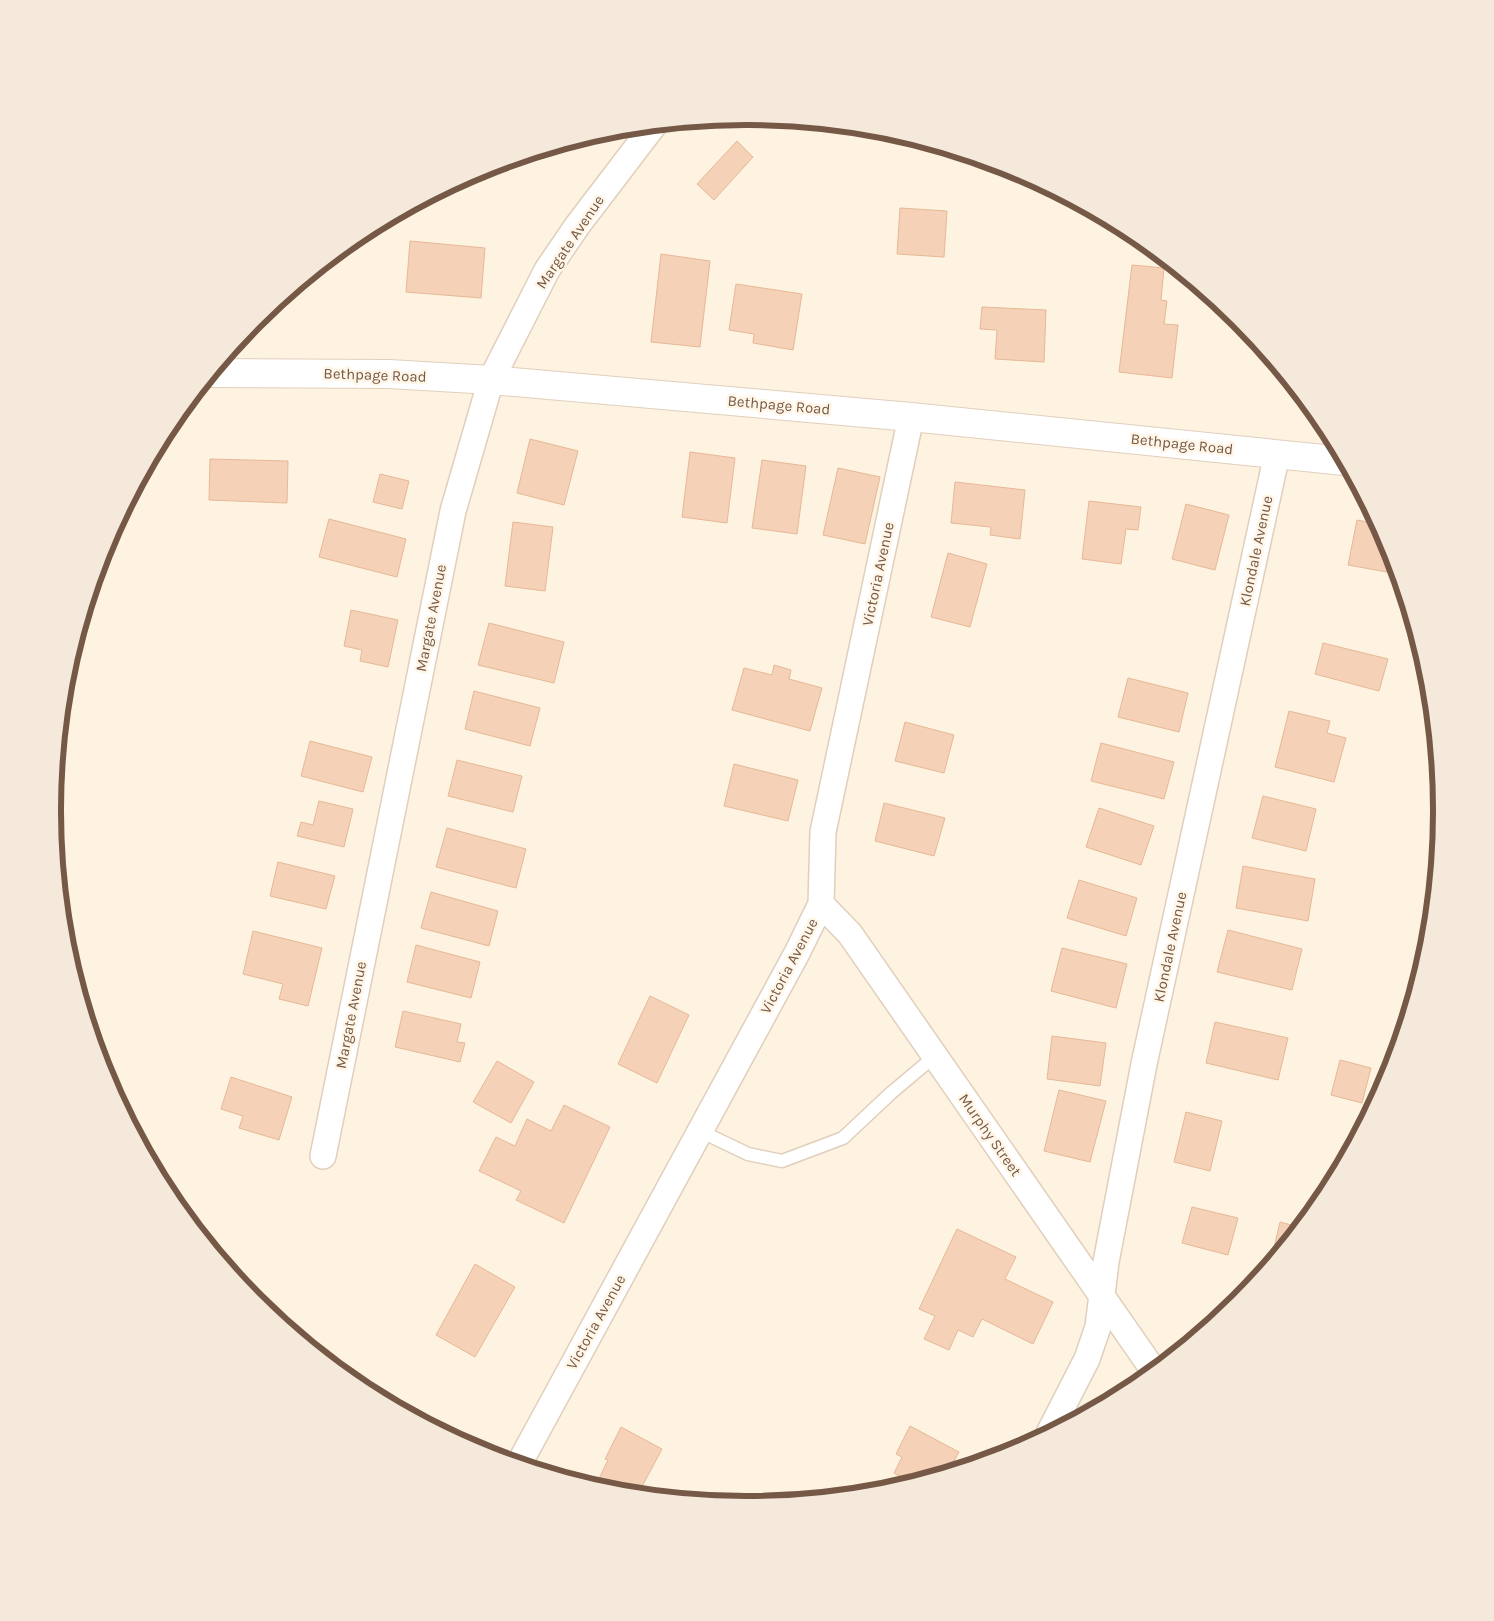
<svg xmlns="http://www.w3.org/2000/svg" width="1494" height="1621" viewBox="0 0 1494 1621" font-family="Karla,sans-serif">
<rect width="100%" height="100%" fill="#fdf3e0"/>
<path fill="#f4d1b7" stroke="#e7b896" d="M737 141 753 157 714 200 697 184Z
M900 208 947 211 944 257 897 254Z
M410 241 485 248 481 298 406 292Z
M661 254 710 261 700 347 651 342Z
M1132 265 1164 268 1161 300 1167 301 1164 324 1178 325 1172 378 1119 372Z
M736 284 802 294 793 350 753 343 754 334 729 330Z
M982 307 1046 310 1044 362 995 359 997 330 980 329Z
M530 439 578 451 564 505 517 493Z
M690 452 735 458 727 523 682 517Z
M210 459 288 461 287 503 209 500Z
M762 460 806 466 797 534 752 528Z
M838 468 880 477 865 544 823 535Z
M380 474 409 481 402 509 373 502Z
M955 482 1025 490 1020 539 990 535 991 527 951 523Z
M1089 501 1141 507 1138 530 1126 529 1121 564 1082 559Z
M1186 504 1229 515 1215 570 1172 559Z
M329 519 406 539 397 577 319 557Z
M1357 520 1377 524 1389 545 1398 574 1348 565Z
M513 522 553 527 545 591 505 586Z
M948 553 987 564 970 627 931 617Z
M351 610 398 620 388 667 360 661 362 650 344 646Z
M489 623 564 642 554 683 478 665Z
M1323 643 1388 659 1379 691 1315 674Z
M774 665 791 670 789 679 822 688 810 731 732 710 744 668 772 675Z
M1128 678 1188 693 1179 732 1118 717Z
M474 691 540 708 530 746 465 729Z
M1289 711 1330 721 1327 733 1346 738 1334 782 1275 767Z
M905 722 954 735 944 773 895 761Z
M310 741 372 757 363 792 301 776Z
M1101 743 1174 762 1164 799 1091 781Z
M457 760 522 776 513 812 448 796Z
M734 764 798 780 788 821 724 806Z
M1263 796 1316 809 1306 851 1252 838Z
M319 801 353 809 344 847 297 836 301 822 313 825Z
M884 803 945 818 934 856 875 841Z
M1099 808 1154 826 1141 865 1086 847Z
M447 828 526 849 516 888 436 867Z
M278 862 335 876 326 909 270 896Z
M1243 866 1315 879 1308 921 1236 908Z
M1079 880 1137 898 1126 936 1067 918Z
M431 892 498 911 489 946 421 928Z
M1228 930 1302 949 1292 990 1217 972Z
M253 931 322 948 308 1006 279 999 283 984 243 974Z
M416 945 480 962 471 998 407 982Z
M1062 948 1127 964 1116 1008 1051 991Z
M650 996 689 1015 657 1083 618 1064Z
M403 1011 461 1024 457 1042 465 1043 460 1062 395 1047Z
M1215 1022 1288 1038 1278 1080 1206 1063Z
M1052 1036 1106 1043 1100 1086 1047 1079Z
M1340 1060 1371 1068 1362 1103 1331 1095Z
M497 1061 534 1082 511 1123 473 1102Z
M231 1077 292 1097 279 1140 239 1128 243 1116 221 1109Z
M1376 1086 1383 1088 1371 1109Z
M1059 1090 1106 1101 1090 1162 1044 1151Z
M564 1105 610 1127 564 1223 516 1200 521 1191 479 1171 496 1137 515 1146 527 1119 551 1131Z
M1186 1112 1222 1121 1210 1171 1174 1162Z
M1192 1207 1238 1218 1228 1255 1182 1243Z
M1280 1222 1299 1227 1278 1253 1273 1252Z
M957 1229 1016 1257 1005 1279 1053 1302 1033 1344 982 1319 973 1337 958 1330 949 1350 924 1339 935 1316 919 1309Z
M475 1264 515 1287 475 1357 436 1335Z
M910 1426 959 1452 949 1470 950 1471 912 1483 894 1473 902 1457 896 1454Z
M621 1427 662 1449 638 1494 611 1492 595 1487 608 1460 605 1459Z"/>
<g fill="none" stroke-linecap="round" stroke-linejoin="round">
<defs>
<path id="service" d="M700 1131 748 1154 782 1161 843 1138 891 1093 935 1056"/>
<path id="minor" d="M821 904 850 934 1154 1371
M323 1156 453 511 491 380 547 270 577 226 654 125
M1049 1433 1087 1359 1098 1327 1106 1262 1144 1064 1277 454
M519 1464 797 953 821 904 823 832 911 417"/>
<path id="tertiary" d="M212 373 389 374 491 380 911 417 1344 461"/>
</defs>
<use href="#service" stroke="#e1cfbc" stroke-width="15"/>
<use href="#minor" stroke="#e1cfbc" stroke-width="28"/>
<use href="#tertiary" stroke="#e1cfbc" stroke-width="30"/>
<use href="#service" stroke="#fff" stroke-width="12"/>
<use href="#minor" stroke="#fff" stroke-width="25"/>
<use href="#tertiary" stroke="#fff" stroke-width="28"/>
</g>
<g text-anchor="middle" stroke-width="5" stroke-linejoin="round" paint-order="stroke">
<g font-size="15" fill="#755846" stroke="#fff6e7">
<text transform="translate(570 242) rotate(-56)" y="5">Margate Avenue</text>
<text transform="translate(375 375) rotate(2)" y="5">Bethpage Road</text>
<text transform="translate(779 405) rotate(5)" y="5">Bethpage Road</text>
<text transform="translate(1182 444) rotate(6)" y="5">Bethpage Road</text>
<text transform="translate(1256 551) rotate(-78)" y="5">Klondale Avenue</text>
<text transform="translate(878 574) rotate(-78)" y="5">Victoria Avenue</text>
<text transform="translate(431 618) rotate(-79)" y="5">Margate Avenue</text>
<text transform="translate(1170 947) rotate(-78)" y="5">Klondale Avenue</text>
<text transform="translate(789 966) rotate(-62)" y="5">Victoria Avenue</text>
<text transform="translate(351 1015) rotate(-79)" y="5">Margate Avenue</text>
<text transform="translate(990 1135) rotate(55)" y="5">Murphy Street</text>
<text transform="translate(596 1322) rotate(-61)" y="5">Victoria Avenue</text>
</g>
</g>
<path d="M0 0H1494V1621H0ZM746 125H748A685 685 0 0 1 1433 810V811A685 685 0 0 1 748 1496H746A685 685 0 0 1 61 811V810A685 685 0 0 1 746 125Z" fill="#f4e9da" fill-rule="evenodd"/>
<path fill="none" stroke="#755846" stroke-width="6" d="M746 125H748A685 685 0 0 1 1433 810V811A685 685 0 0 1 748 1496H746A685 685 0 0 1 61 811V810A685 685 0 0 1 746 125Z"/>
</svg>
